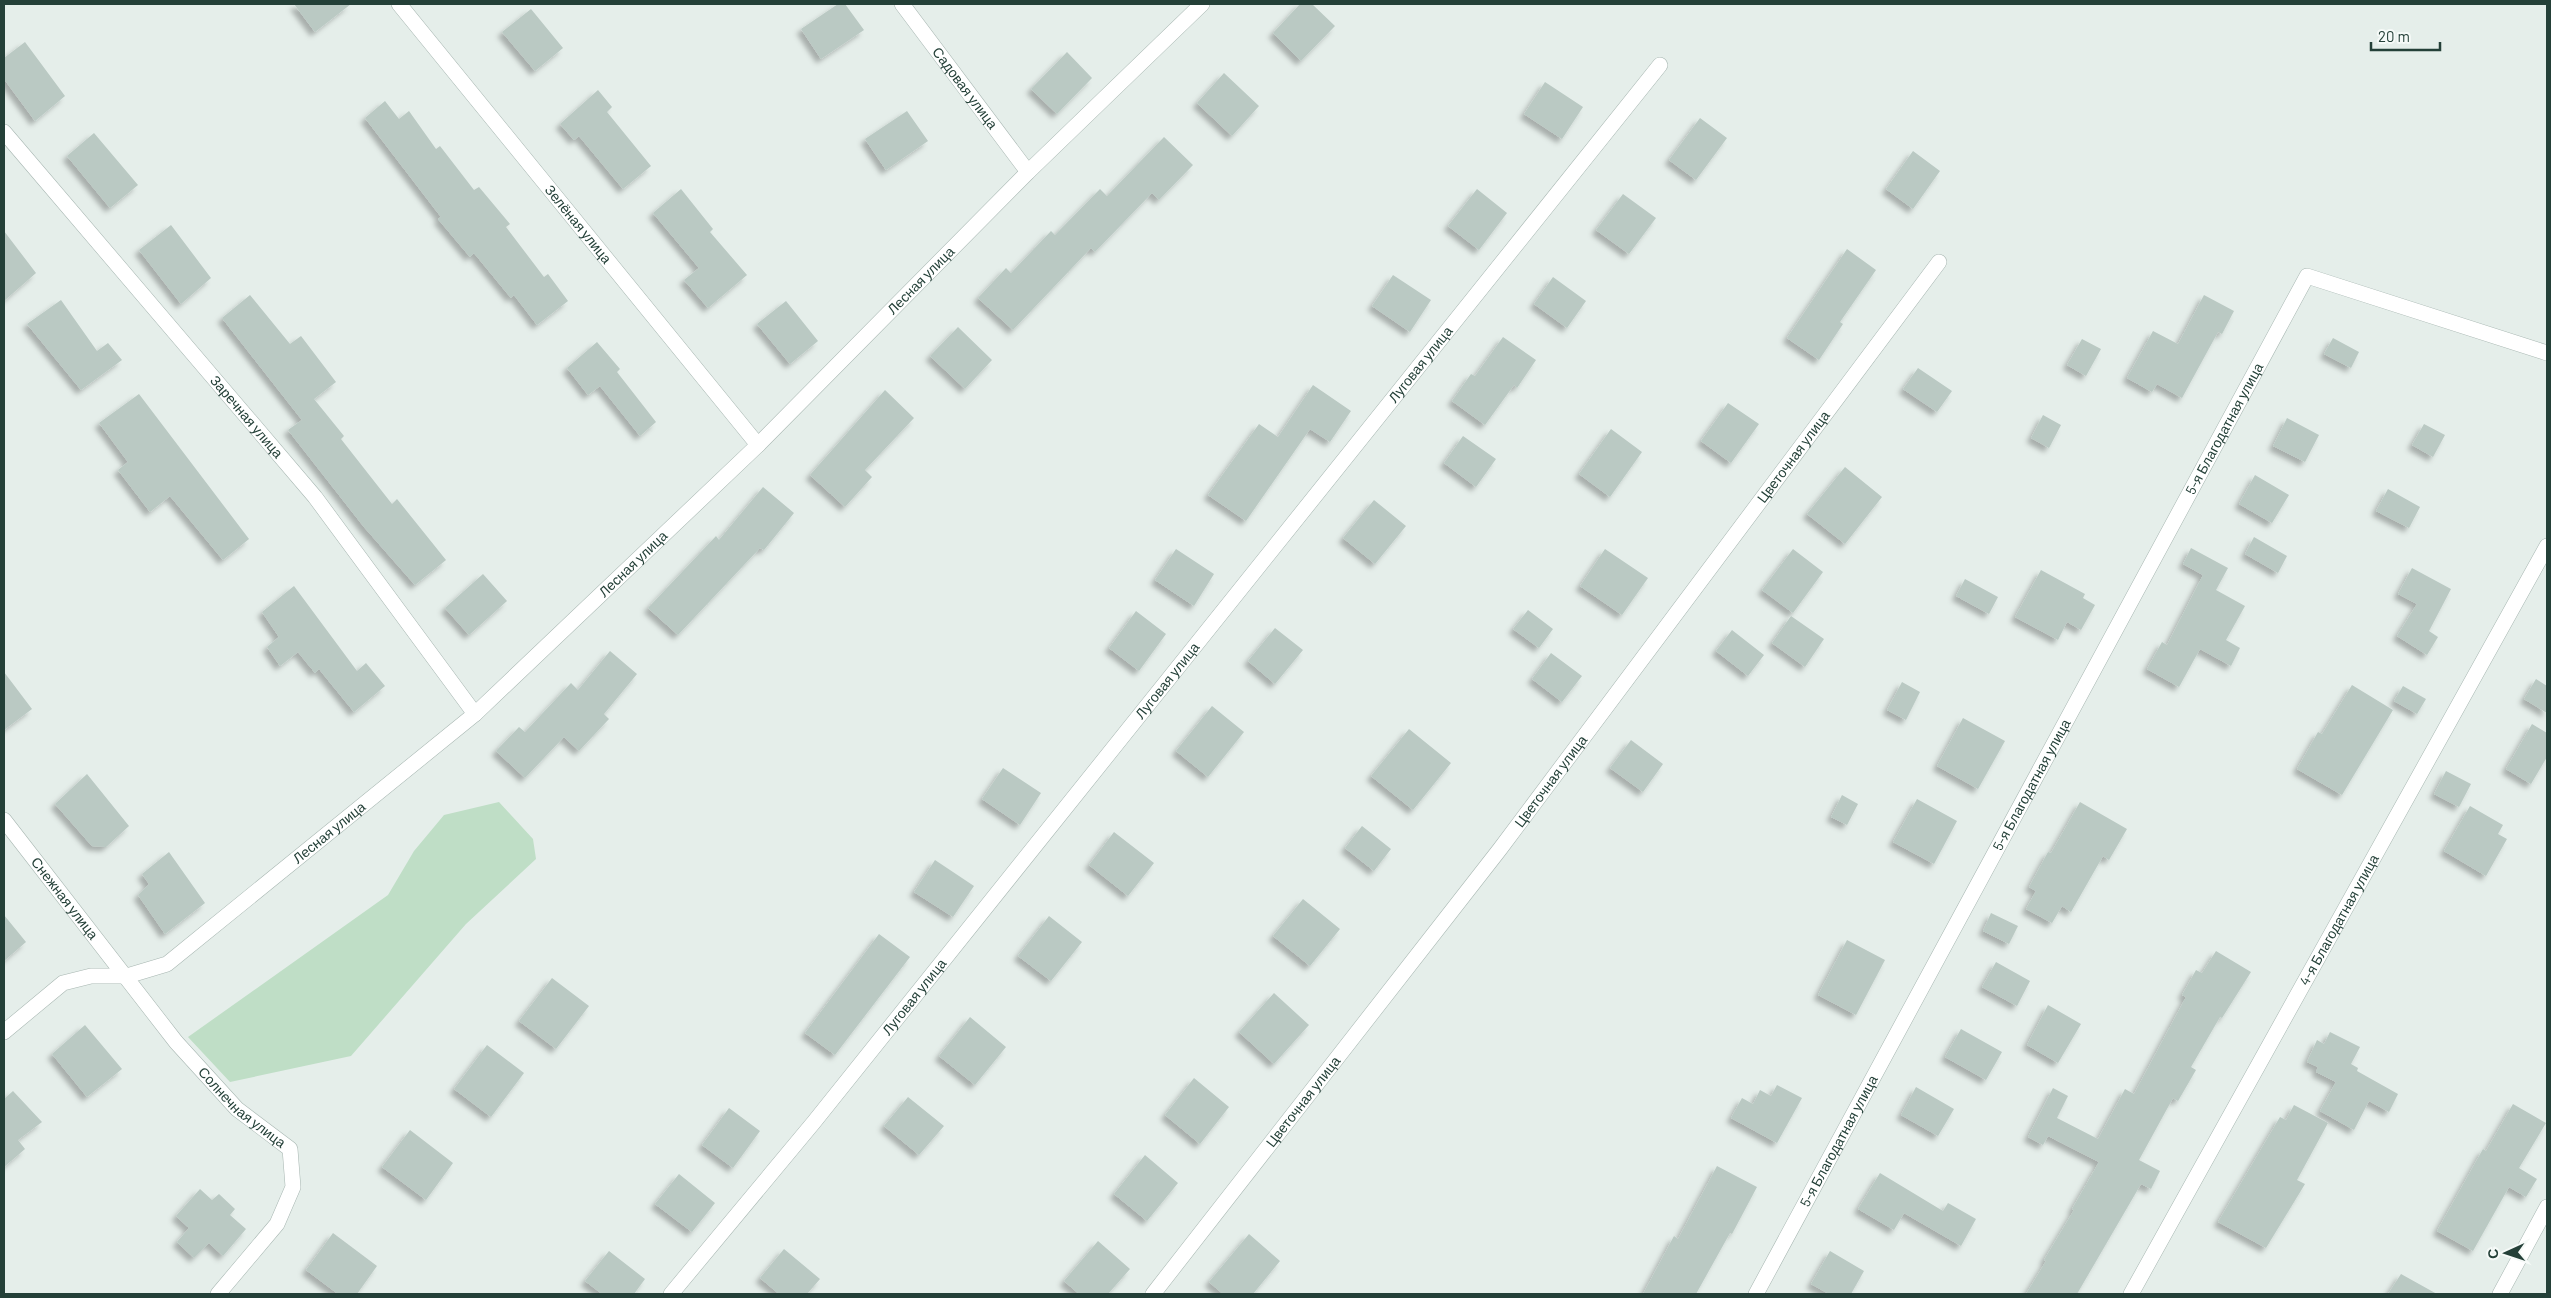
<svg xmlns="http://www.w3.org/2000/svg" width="2551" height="1298" viewBox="0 0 2551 1298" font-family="Barlow,sans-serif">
<defs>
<filter id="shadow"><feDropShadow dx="-4.5" dy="4.5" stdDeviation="2.5" flood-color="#0004"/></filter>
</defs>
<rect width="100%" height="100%" fill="#e5eeea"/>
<path fill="#bfdec6" d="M499 802 533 839 536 859 466 924 351 1056 230 1082 188 1037 388 895 414 851 444 815Z"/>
<path fill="#bac9c3" filter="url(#shadow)" d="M294 4H351L315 32Z
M838 4H845L864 30 821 59 801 29Z
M1300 4H1312L1335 26 1301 61 1273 33Z
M531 9 563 48 535 71 502 32Z
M25 42 65 96 35 121 4 79V58Z
M1067 52 1092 78 1057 114 1031 89Z
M1224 73 1259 106 1232 136 1197 103Z
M1545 82 1583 107 1562 139 1524 114Z
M598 90 612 107 607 112 651 166 623 189 579 136 574 140 560 124Z
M385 101 399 119 409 111 436 149 440 146 474 190 479 187 510 224 506 227 544 277 548 274 568 301 537 325 514 295 511 298 474 253 470 257 438 219 441 217 365 118Z
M907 111 928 141 886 170 865 139Z
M1700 118 1727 138 1696 180 1669 160Z
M94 133 138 185 110 208 67 156Z
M1164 137 1193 165 1159 200 1152 193 1095 252 1091 248 1013 330 978 298 1006 268 1011 273 1051 231 1055 235 1100 189 1107 196Z
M1913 151 1940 171 1913 209 1886 189Z
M681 189 713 229 710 232 747 275 708 308 684 280 699 268 653 213Z
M1477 189 1507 213 1479 250 1448 226Z
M1623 194 1656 218 1629 254 1596 230Z
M171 225 211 278 181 304 139 250Z
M4 231 36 273 4 301Z
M1847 249 1876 270 1840 322 1843 324 1819 360 1787 338Z
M1393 275 1431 300 1410 332 1372 306Z
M1553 277 1586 301 1567 328 1534 304Z
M250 295 290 344 301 336 336 382 314 399 344 436 341 439 392 504 397 499 446 560 415 585 364 527 288 430 302 420 222 318Z
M2204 295 2234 311 2222 334 2218 332 2182 398 2157 384 2152 392 2127 378 2153 331 2178 344Z
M61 300 97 351 108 343 122 360 81 390 27 324Z
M786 301 818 341 790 364 757 324Z
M958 327 992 360 965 389 930 356Z
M1503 337 1536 360 1517 388 1514 385 1485 425 1452 401 1471 374 1475 376Z
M2333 338 2359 352 2351 368 2324 354Z
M2082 339 2101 349 2086 376 2067 365Z
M597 342 620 369 617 372 656 422 640 436 600 386 588 395 567 368Z
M1918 368 1952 391 1937 412 1903 389Z
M1313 385 1351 411 1330 442 1310 429 1246 521 1208 495 1259 424 1278 437Z
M885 390 914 418 865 470 872 477 845 507 810 475Z
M139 394 249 539 223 560 170 496 150 512 118 470 128 462 99 423Z
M1728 403 1759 424 1731 463 1701 441Z
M2043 415 2061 425 2049 448 2031 438Z
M2287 418 2319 435 2305 462 2273 446Z
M2424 424 2445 435 2433 457 2412 445Z
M1611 429 1642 452 1610 497 1579 474Z
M1463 436 1496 459 1476 487 1444 463Z
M1845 467 1882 497 1845 544 1807 514Z
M2255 475 2289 495 2272 523 2239 504Z
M763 487 794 513 764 550 760 548 678 635 648 608 716 536 719 540Z
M2388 489 2420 507 2409 528 2376 511Z
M1374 500 1406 526 1375 564 1343 538Z
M2254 537 2287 556 2278 573 2245 554Z
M2191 548 2228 568 2216 590 2245 606 2226 640 2240 648 2231 666 2200 649 2179 687 2147 669 2162 642 2167 645 2203 575 2183 564Z
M1176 549 1214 574 1194 606 1155 580Z
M1605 549 1648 578 1622 615 1580 586Z
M1793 549 1823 572 1793 613 1762 590Z
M2412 568 2451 589 2429 631 2438 637 2427 655 2397 636 2417 604 2398 594Z
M2041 570 2085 594 2083 598 2095 605 2081 630 2067 622 2058 640 2015 617Z
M483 574 507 601 469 635 445 608Z
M1965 579 1998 597 1989 614 1956 596Z
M294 586 357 671 366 663 385 686 354 712 319 669 315 673 298 652 280 666 267 647 279 637 262 612Z
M1528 610 1553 629 1539 648 1513 629Z
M1136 611 1166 634 1139 671 1109 648Z
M1791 616 1824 639 1805 667 1772 643Z
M1275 628 1303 650 1275 684 1248 661Z
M1732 630 1764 655 1748 676 1716 651Z
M610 651 637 674 604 714 609 719 579 751 564 737 525 778 496 751 519 727 525 732 571 683 578 690Z
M1551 653 1582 676 1562 702 1532 679Z
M4 672 32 709 4 730Z
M2536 679 2547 686V713L2524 699Z
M1902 682 1920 692 1906 720 1887 710Z
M2352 685 2393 710 2342 795 2297 769 2318 732 2322 734Z
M2403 686 2426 699 2417 714 2394 701Z
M1212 706 1244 732 1208 777 1176 751Z
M1963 718 2005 741 1978 789 1937 766Z
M2532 724 2547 733V757L2531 784 2506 769Z
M1409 729 1451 763 1413 810 1371 776Z
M1631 740 1663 764 1643 792 1610 768Z
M1003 768 1041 793 1020 825 982 799Z
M2446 771 2471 784 2459 807 2434 794Z
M87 774 129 826 106 847 92 846 55 804Z
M1842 795 1858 804 1847 825 1831 817Z
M1917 799 1957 821 1934 864 1893 842Z
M2080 802 2127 829 2109 860 2103 856 2071 912 2062 906 2052 923 2026 909 2036 891 2029 887 2048 852 2051 853Z
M2470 806 2503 825 2498 834 2507 839 2486 876 2444 851Z
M1362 826 1391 849 1374 871 1345 848Z
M1114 832 1154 863 1128 896 1089 865Z
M169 852 205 903 165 934 138 895 149 884 142 874Z
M935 860 974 886 953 917 914 892Z
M1303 899 1340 929 1310 966 1273 936Z
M1991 913 2018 926 2009 944 1983 931Z
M4 915 26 942 4 961Z
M1049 916 1082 942 1051 981 1018 956Z
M879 934 910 957 835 1055 805 1033Z
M1847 940 1885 960 1856 1015 1818 995Z
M2216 951 2251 972 2222 1018 2220 1017 2191 1067 2196 1070 2178 1101 2173 1098 2139 1160 2160 1171 2151 1189 2141 1184 2077 1294H2026L2046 1261 2044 1260 2074 1210 2072 1209 2099 1162 2048 1136 2043 1145 2028 1137 2053 1088 2068 1096 2057 1118 2098 1139 2125 1089 2134 1094 2186 997 2182 995 2196 970 2202 973Z
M1996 962 2030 981 2017 1006 1982 987Z
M552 978 589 1006 556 1049 519 1021Z
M1274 993 1309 1025 1274 1064 1239 1032Z
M2048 1005 2081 1024 2058 1063 2027 1045Z
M970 1017 1006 1047 975 1085 939 1056Z
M85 1025 122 1069 87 1097 52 1054Z
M1961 1029 2002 1052 1986 1080 1945 1057Z
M2330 1032 2360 1047 2351 1064 2358 1068 2357 1071 2398 1094 2389 1112 2369 1101 2354 1130 2320 1111 2336 1082 2316 1072 2318 1067 2307 1062 2317 1040 2324 1044Z
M487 1045 524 1073 491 1117 454 1089Z
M1194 1078 1229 1107 1200 1144 1165 1115Z
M1777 1085 1802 1098 1777 1143 1731 1118 1742 1098 1753 1104 1760 1090 1771 1096Z
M1916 1087 1954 1109 1938 1136 1901 1115Z
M13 1091 42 1122 18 1140 25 1149 4 1167V1099Z
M908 1097 944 1126 919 1155 884 1126Z
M2513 1104 2546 1123 2519 1168 2537 1179 2526 1197 2509 1187 2473 1251 2437 1231 2483 1149 2486 1151Z
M2294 1105 2328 1123 2297 1180 2305 1184 2266 1248 2218 1222 2280 1117 2286 1120Z
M729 1108 760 1131 733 1168 702 1145Z
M410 1130 453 1163 426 1200 382 1167Z
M1145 1155 1178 1183 1147 1221 1114 1194Z
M1717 1166 1757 1187 1732 1234 1730 1233 1696 1294H1643L1674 1236 1678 1239Z
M1880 1173 1943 1211 1948 1203 1976 1219 1961 1246 1904 1213 1894 1230 1858 1209Z
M679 1174 715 1203 692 1232 655 1204Z
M200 1189 212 1200 219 1194 235 1209 230 1215 246 1229 223 1256 209 1243 194 1258 177 1242 189 1228 176 1216Z
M333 1233 377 1266 357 1294H338L306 1270Z
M1249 1234 1280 1261 1253 1294H1223L1209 1282Z
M1098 1241 1130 1269 1108 1294H1079L1064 1281Z
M784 1249 820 1279 807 1294H779L760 1278Z
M609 1251 645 1279 634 1294H602L585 1281Z
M1830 1251 1864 1271 1851 1294H1829L1811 1284Z
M2401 1274 2437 1294H2388Z"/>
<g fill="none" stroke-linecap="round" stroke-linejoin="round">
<defs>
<g id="minor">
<path id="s1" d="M399 4 758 445"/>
<path id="s2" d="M902 4 1028 172"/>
<path id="s3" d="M4 132 315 497 475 714"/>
<path id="s4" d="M4 820 176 1042 237 1109 290 1149 293 1187 277 1224 218 1294"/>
<path id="s5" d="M4 1032 63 983 91 976H127L167 964 475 714 758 445 1028 172 1202 4"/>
<path id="s6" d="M671 1294 814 1122 1660 65"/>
<path id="s7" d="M1153 1294 1500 849 1939 262"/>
<path id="s8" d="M1756 1294 2307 276 2547 353"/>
<path id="s9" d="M2131 1294 2547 546"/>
<path d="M2500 1294 2547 1207"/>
</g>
</defs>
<use href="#minor" stroke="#a7b6b1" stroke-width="16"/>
<use href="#minor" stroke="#fff" stroke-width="15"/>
</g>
<g text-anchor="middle" stroke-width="4" stroke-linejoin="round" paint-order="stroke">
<g font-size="14" fill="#244038" stroke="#f6faf8">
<text dy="5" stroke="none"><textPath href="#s2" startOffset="105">Садовая улица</textPath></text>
<text dy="5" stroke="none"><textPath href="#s1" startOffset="284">Зелёная улица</textPath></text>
<text dy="5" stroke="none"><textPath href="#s5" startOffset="1202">Лесная улица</textPath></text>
<text dy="5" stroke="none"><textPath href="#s6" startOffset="1194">Луговая улица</textPath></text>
<text dy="5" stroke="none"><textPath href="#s3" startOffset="374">Заречная улица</textPath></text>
<text dy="5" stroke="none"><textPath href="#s8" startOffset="984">5-я Благодатная улица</textPath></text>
<text dy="5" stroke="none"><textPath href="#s7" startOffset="1054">Цветочная улица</textPath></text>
<text dy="5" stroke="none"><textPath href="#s5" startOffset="798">Лесная улица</textPath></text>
<text dy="5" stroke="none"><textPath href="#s6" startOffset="789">Луговая улица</textPath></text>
<text dy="5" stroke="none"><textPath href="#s7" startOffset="649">Цветочная улица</textPath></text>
<text dy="5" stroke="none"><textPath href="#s8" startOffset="579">5-я Благодатная улица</textPath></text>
<text dy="5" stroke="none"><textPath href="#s5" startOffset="392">Лесная улица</textPath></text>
<text dy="5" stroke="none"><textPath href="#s4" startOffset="99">Снежная улица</textPath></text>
<text dy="5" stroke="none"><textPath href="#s9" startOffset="428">4-я Благодатная улица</textPath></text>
<text dy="5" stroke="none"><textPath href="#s6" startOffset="384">Луговая улица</textPath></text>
<text dy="5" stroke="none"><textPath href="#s7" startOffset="244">Цветочная улица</textPath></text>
<text dy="5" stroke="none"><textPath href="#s4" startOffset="374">Солнечная улица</textPath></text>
<text dy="5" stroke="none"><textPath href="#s8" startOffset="174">5-я Благодатная улица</textPath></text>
</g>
</g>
<rect width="2551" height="1298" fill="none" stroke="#244038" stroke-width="10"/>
<g transform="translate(2506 1253) rotate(267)" stroke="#f6faf8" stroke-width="4" paint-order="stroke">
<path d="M0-4L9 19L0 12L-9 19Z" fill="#244038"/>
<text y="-8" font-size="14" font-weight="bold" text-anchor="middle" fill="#244038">С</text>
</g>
<path d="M2371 42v8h69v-8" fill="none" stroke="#244038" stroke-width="2.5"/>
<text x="2378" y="42" font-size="15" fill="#244038" stroke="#f6faf8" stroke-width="4" paint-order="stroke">20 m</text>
</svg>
